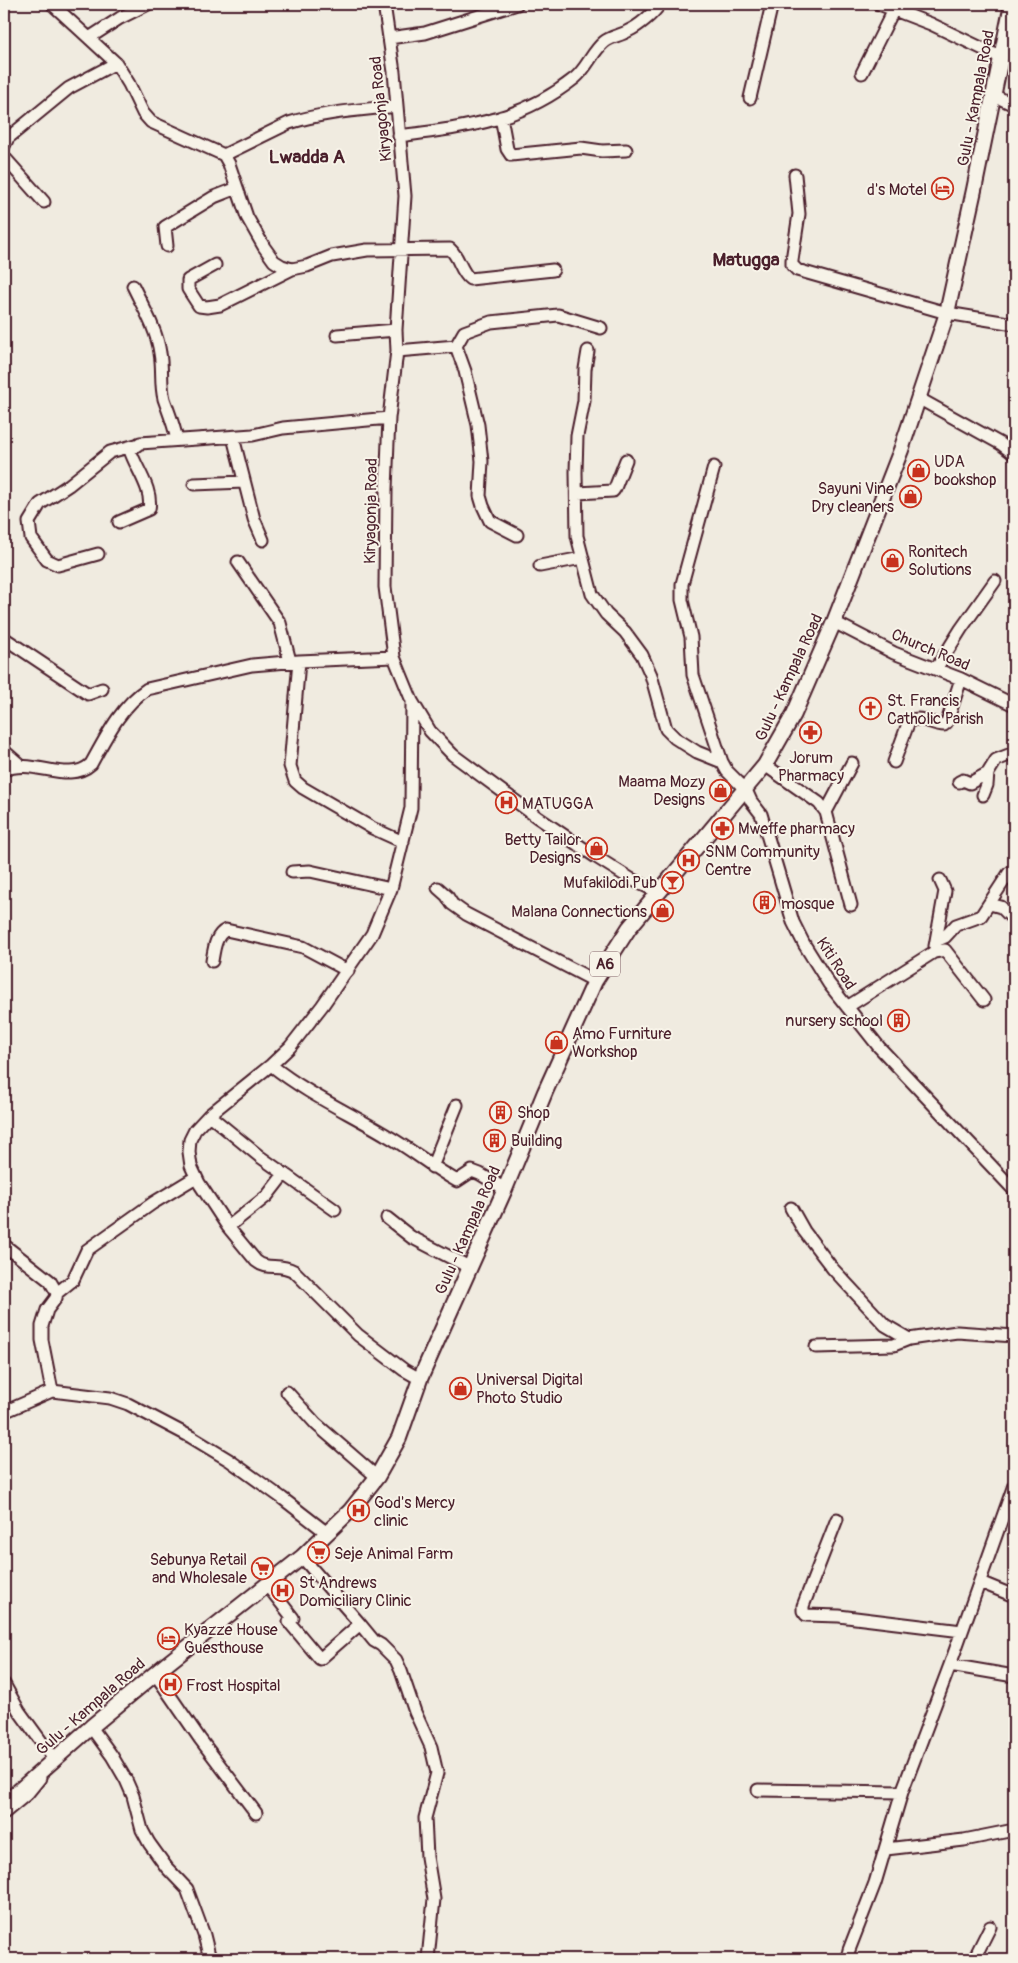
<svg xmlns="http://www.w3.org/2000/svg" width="1018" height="1963" viewBox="0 0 1018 1963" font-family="Pangolin,sans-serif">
<rect width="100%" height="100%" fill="#f0ebe0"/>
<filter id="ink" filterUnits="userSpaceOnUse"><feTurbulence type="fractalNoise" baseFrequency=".02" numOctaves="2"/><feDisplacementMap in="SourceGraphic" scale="10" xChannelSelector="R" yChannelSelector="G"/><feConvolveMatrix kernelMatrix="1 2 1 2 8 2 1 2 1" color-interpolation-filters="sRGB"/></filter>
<g filter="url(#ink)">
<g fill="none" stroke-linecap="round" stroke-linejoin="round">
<defs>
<path id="minor" d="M52 4 116 63 129 84 143 113 151 122 224 155 229 164 247 217 264 247 274 261 282 266 292 269 307 266 332 256 367 250 450 249C460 258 460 271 470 279L553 270
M384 4 394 72 405 196 396 330 397 351 389 418 386 489 385 587 394 657 412 701 430 731 453 755 537 817 596 857 631 879 658 892
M879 4 931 24 1000 57
M89 38 120 18 148 4
M389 38 425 33 517 4
M862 73 894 9
M993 95 1014 105
M750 98 772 4
M501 117 507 149 511 155 581 148 602 151 626 150
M399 136C466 127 520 122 575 78 587 68 592 52 604 42 611 36 620 36 628 31 639 26 653 14 660 4
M4 146 8 138 69 88 116 63
M224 155 289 123C324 112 361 110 397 106
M4 157 44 202
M795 175 799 214 792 260V265L797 270 947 313 1014 324
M167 246 165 227 214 197 237 188
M215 265 188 280V289L199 306 207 307 220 305 292 269
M133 286C143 307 157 330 160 353 163 369 160 383 164 399 169 413 174 425 177 440
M337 335 396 330
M456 346 464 332 491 322 558 315 601 328
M397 351 456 346 465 371 478 425 482 461 480 496 483 506 490 521 517 535
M588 351 585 369 584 401 577 436 576 472 577 536 592 594 606 614 625 632 642 655 651 675 666 729 675 738 697 752 722 762
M918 398 1001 444 1014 454
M233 437 254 519 263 540
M714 467 682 584V600L691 637 693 675 722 762 727 771 746 790 751 801 761 814 793 922 804 944 829 984 879 1047 1014 1190
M194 484 244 482
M578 493 613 491 615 488 626 460
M119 522 149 509C153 489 136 469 130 450L140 443 253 435 283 428 389 418
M98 554 58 565 47 560 31 538 29 522 40 504 69 485 110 452 136 445
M238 562 280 623 290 661
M540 566 582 558
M834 622 894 653 961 679 1014 705
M4 638 88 694 102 689
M299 661 290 766 295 781 303 788 372 828 403 842
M936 669 961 629 995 581
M412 702 411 808 391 889 372 934 322 1006 290 1047 271 1065 209 1115 195 1130 190 1140 189 1152 191 1166 199 1183 228 1227 256 1261C268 1271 278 1262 294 1271L358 1335 404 1370 420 1379
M4 751 20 765
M894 762 909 721C922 715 932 725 944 725L947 722 961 679
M765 765 819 803 826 812 851 905
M4 770C33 757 68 785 91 764 106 737 121 706 147 689L252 665 299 661 394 657
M959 782 963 780 970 783 988 773 996 760 1014 753
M983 795 987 785 988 773
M826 812 852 763
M292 872 310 871 391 889
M438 888 447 896 452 904 466 914 595 981
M990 904 1001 907 1014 920
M936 941 945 937 956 925 981 916 1009 873
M935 946 945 891 940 880
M212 961C214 950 215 935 226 930L303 947 348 971
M847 1007 934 952 945 950 984 1000
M271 1065C307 1094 348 1112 386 1135 411 1149 432 1167 457 1181L472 1171 480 1174 505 1189
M209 1115 259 1156 335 1210
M432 1167 457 1105
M791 1208 804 1231 833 1269 885 1325 909 1339
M387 1218 411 1237 469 1267
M228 1227 267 1196 284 1174
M4 1245 50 1281 57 1293
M816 1347 894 1345 909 1339 957 1332 1014 1336
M52 1391 42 1340V1326L47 1310 56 1298 57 1293 73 1280 87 1250 153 1203 196 1177
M287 1392 316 1424 377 1477
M4 1412 52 1391 110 1398 128 1404 191 1437 229 1460 282 1498 327 1533
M837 1519 803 1606V1611L806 1615 839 1616 962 1631
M302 1557 360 1624
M980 1582 1014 1596
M267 1585 293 1618 289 1622 320 1659 360 1624 374 1641 381 1645 396 1660 401 1671 415 1712 431 1747 437 1773 425 1818 427 1857 434 1899 428 1959
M950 1665 1014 1676
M162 1668 160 1681 200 1739 256 1813
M4 1684 19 1711 54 1759
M91 1727 112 1756 126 1780 133 1796 142 1830 149 1843 167 1868 187 1889 204 1935 210 1959
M758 1790 902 1792
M4 1813 27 1794 40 1778
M886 1849 964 1840 1014 1830
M847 1959 849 1950 875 1883 902 1792 950 1665 1014 1485
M974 1959 990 1927"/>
<path id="major" d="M4 1804 91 1727 168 1663 302 1557 350 1511 377 1477 399 1438 420 1379 505 1189 545 1092 595 981 629 928 765 765 794 714 834 622 901 450 947 313 974 190 1012 4"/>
</defs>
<use href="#minor" stroke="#4a1f2b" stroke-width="15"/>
<use href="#major" stroke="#4a1f2b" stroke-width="18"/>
<use href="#minor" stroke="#f7f3e8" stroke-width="11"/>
<use href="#major" stroke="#f7f3e8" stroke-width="14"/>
</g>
</g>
<defs>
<symbol id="hotel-ring" viewBox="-11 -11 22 22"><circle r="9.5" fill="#f7f3e8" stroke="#c8321e" stroke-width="1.5"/><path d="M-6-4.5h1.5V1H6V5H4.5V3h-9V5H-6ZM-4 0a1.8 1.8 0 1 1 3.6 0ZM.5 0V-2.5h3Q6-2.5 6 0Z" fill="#c8321e"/></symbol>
<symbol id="shop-ring" viewBox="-11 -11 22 22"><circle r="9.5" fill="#f7f3e8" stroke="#c8321e" stroke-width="1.5"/><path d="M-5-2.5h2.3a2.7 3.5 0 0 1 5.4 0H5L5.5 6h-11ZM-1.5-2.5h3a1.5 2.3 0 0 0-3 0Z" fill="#c8321e"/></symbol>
<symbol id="church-ring" viewBox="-11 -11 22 22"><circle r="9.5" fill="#f7f3e8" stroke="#c8321e" stroke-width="1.5"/><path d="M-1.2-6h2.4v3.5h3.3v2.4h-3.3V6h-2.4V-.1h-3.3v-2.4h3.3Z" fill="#c8321e"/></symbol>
<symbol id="pharmacy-ring" viewBox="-11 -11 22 22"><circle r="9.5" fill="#f7f3e8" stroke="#c8321e" stroke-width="1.5"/><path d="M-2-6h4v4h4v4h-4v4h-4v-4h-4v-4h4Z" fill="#c8321e"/></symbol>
<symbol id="hospital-ring" viewBox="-11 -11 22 22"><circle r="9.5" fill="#f7f3e8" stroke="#c8321e" stroke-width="1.5"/><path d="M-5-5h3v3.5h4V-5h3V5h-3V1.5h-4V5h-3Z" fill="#c8321e"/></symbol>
<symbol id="bar-ring" viewBox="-11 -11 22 22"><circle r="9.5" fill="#f7f3e8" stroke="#c8321e" stroke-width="1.5"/><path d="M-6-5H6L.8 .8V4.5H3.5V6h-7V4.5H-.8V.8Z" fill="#c8321e"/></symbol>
<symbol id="building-ring" viewBox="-11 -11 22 22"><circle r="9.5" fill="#f7f3e8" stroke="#c8321e" stroke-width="1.5"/><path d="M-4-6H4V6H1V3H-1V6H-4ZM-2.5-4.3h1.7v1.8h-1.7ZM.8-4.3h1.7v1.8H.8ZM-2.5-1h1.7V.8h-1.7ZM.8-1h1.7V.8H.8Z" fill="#c8321e"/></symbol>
<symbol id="supermarket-ring" viewBox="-11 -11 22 22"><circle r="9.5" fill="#f7f3e8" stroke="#c8321e" stroke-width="1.5"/><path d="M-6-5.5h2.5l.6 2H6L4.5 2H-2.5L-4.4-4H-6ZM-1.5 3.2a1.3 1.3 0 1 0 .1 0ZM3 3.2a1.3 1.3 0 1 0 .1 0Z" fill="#c8321e"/></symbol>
</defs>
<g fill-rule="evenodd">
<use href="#hotel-ring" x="930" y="176" width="25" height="25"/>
<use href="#shop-ring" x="906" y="458" width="25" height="25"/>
<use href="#shop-ring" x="898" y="484" width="25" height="25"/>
<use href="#shop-ring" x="880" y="548" width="25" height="25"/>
<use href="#church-ring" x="858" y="696" width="25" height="25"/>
<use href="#pharmacy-ring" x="798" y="720" width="25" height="25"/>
<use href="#shop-ring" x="708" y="778" width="25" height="25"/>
<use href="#hospital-ring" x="494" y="790" width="25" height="25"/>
<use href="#pharmacy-ring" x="710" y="816" width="25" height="25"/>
<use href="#shop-ring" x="584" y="836" width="25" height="25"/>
<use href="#hospital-ring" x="676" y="848" width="25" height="25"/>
<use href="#bar-ring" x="660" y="870" width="25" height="25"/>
<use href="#building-ring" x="752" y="890" width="25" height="25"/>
<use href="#shop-ring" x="650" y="898" width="25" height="25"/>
<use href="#building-ring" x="886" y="1008" width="25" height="25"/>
<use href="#shop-ring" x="544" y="1030" width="25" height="25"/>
<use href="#building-ring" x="488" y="1100" width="25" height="25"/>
<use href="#building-ring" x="482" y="1128" width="25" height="25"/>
<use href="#shop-ring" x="448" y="1376" width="25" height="25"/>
<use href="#hospital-ring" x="346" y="1498" width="25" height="25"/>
<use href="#supermarket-ring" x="306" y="1540" width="25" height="25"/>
<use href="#supermarket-ring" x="250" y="1556" width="25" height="25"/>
<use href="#hospital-ring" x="270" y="1578" width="25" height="25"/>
<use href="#hotel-ring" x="156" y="1626" width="25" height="25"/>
<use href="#hospital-ring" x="158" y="1672" width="25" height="25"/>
</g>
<g text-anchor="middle" stroke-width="4" stroke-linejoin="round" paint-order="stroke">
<rect fill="#f7f3e8" stroke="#7e5f64" stroke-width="1" x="590" y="951.5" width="30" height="25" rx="4"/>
<g font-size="15" font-weight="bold" fill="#4a1f2b">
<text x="605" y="969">A6</text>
</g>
<g font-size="16" fill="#4a1f2b" stroke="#f7f3e8">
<text transform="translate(975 98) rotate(-79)" y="6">Gulu - Kampala Road</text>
<text transform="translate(380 109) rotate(-96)" y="6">Kiryagonja Road</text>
<text transform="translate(370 511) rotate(-89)" y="6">Kiryagonja Road</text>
<text transform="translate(931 649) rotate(23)" y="6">Church Road</text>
<text transform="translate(788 677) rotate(-65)" y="6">Gulu - Kampala Road</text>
<text transform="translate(837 963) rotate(57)" y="6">Kiti Road</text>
<text transform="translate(467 1230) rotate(-66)" y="6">Gulu - Kampala Road</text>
<text transform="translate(90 1706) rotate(-41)" y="6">Gulu - Kampala Road</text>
</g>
<g font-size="16" fill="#4a1f2b" stroke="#f7f3e8" text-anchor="start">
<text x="927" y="195" text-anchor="end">d's Motel</text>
<text x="934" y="467">UDA<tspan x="934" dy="18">bookshop</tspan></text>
<text x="894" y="494" text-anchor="end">Sayuni Vine<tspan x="894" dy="18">Dry cleaners</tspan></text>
<text x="908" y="557">Ronitech<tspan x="908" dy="18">Solutions</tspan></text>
<text x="887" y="706">St. Francis<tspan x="887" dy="18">Catholic Parish</tspan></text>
<text x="811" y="763" text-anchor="middle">Jorum<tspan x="811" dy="18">Pharmacy</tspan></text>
<text x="705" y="787" text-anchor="end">Maama Mozy<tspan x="705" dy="18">Designs</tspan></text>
<text x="522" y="809">MATUGGA</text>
<text x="738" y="834">Mweffe pharmacy</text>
<text x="581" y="845" text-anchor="end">Betty Tailor<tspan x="581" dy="18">Designs</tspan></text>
<text x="705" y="857">SNM Community<tspan x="705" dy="18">Centre</tspan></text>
<text x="657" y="888" text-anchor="end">Mufakilodi Pub</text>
<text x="781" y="909">mosque</text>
<text x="647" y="917" text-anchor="end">Malana Connections</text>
<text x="883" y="1026" text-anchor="end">nursery school</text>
<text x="572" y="1039">Amo Furniture<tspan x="572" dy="18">Workshop</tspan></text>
<text x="517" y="1118">Shop</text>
<text x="511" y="1146">Building</text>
<text x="476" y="1385">Universal Digital<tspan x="476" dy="18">Photo Studio</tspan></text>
<text x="374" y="1508">God's Mercy<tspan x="374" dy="18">clinic</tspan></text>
<text x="334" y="1559">Seje Animal Farm</text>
<text x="247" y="1565" text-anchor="end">Sebunya Retail<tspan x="247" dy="18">and Wholesale</tspan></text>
<text x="299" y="1588">St Andrews<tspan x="299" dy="18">Domiciliary Clinic</tspan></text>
<text x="184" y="1635">Kyazze House<tspan x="184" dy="18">Guesthouse</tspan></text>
<text x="186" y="1691">Frost Hospital</text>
</g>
<g font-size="19" font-weight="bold" fill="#4a1f2b" stroke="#f7f3e8">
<text x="307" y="163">Lwadda A</text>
<text x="746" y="266">Matugga</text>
</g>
</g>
<rect width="1018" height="1963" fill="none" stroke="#f7f3e8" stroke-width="20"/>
<rect x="10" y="10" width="998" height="1943" fill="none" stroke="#4a1f2b" stroke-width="2" filter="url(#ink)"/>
</svg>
